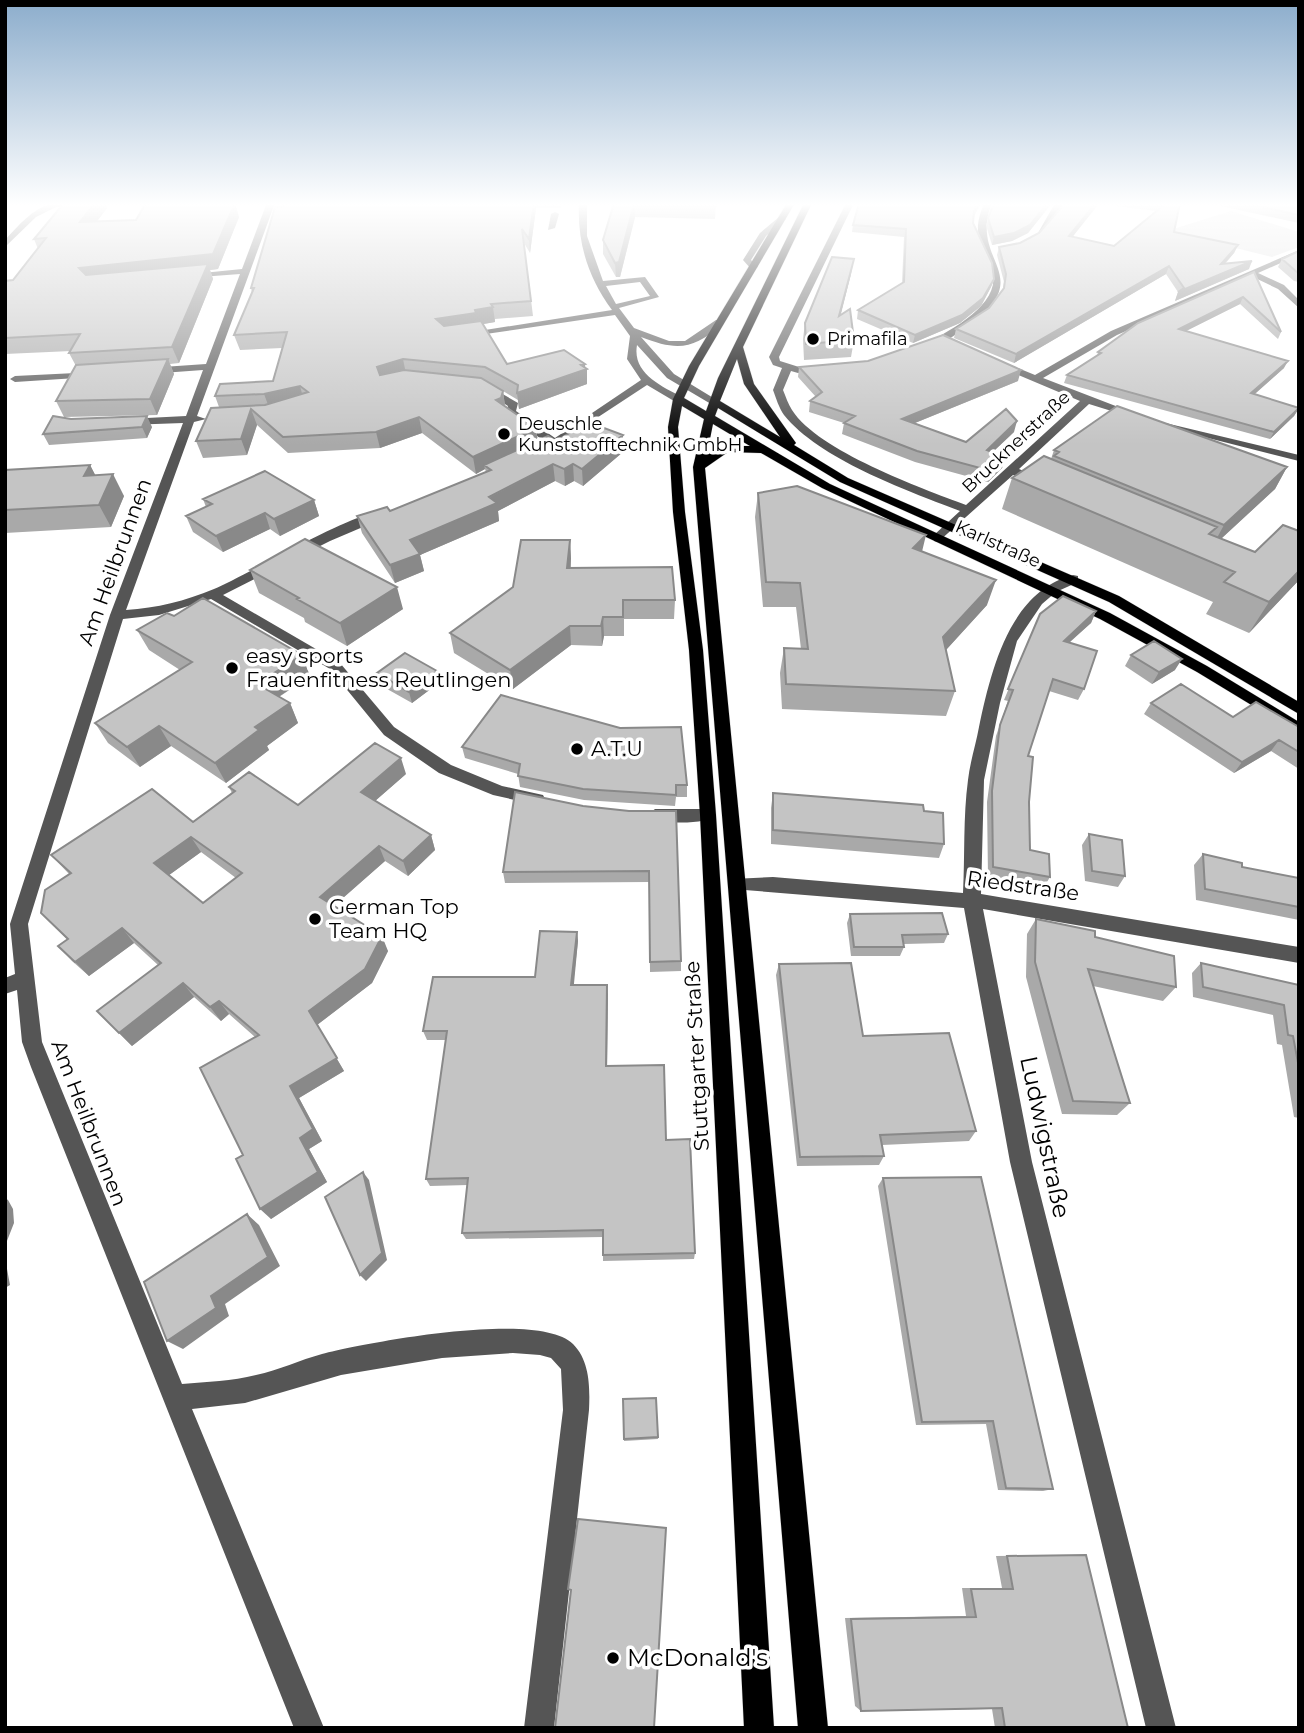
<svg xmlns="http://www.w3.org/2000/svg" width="1304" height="1733" viewBox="0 0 1304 1733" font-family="Montserrat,sans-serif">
<rect width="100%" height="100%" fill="#fff"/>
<path fill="#dcdcdc" d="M1231 211 1299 232V247L1272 257 1167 231Z"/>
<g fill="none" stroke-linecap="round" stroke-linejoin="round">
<defs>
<path id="major" d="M787 203H795L699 366 684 398 706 411 718 378 804 203H812L743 347 754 384 796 443 794 445 848 478 1119 596 1299 702V714L1109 602 840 482 718 408 715 416 830 484 1110 613 1207 666 1299 722V734L1197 672 1100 619 822 488 761 453 728 452 705 468 828 1728H798L693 467 704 419 682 406 678 427 685 512 703 650 716 815 774 1728H744L700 815 689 650 673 512 668 427 673 399 689 366ZM737 359 744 384 780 437 720 401ZM713 424 750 446H725L707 454Z"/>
</defs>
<use href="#major" stroke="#dbdbdb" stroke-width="1"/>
<path fill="#555" fill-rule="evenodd" d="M52 203H172L56 207 36 217 5 247V240C20 224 31 210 52 203Z
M196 203H275L197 416 206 419 194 422 126 610C157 608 185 601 214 589 246 576 359 508 384 512V518L330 541 223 595 340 663 394 727 451 765 502 786 543 795 545 799 537 805 493 795 439 773 384 735 330 669 211 599 159 615 123 619 28 924 42 1042 182 1384C207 1382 232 1381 256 1375 279 1370 300 1360 322 1354 370 1342 538 1310 573 1344 590 1361 590 1388 589 1410L554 1728H524L563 1410 561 1369 551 1358 540 1355 513 1353 442 1358 341 1375 245 1403 192 1409 324 1728H294L31 1067 22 1042 17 990 5 994V978L15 974 10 924 110 615 183 423 127 425 122 422 127 419 186 416 203 370 148 374 143 371 148 368 206 364 240 274 187 278 183 275 242 269 266 205Z
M579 203H587V236L603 281 645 277 659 297 619 308 634 328 669 341H685L716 320H722V324C693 350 677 351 641 337L674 374 720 402 711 404 667 378 637 345C632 373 661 386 682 397V401H674L647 385 551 448 545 445 547 443 506 414 508 406 478 387 487 385 518 403 516 411 555 438 641 380 627 359 630 336 615 315 465 337 460 334 612 310C589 279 577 244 579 203ZM640 282 650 296 616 304 606 286Z
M846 203H854L779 357 780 361 799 367 820 365 825 368 798 373 791 371 783 390C786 397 788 404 792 410 818 451 921 488 966 505L1080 401 997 366V362H1003L1035 375 1111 331 1299 250V255L1258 273 1284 285 1299 300V308L1278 289 1251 276 1117 335 1043 378 1139 415 1134 418 1089 404 1019 469 1044 480V484H1036L1013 475 938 542 934 541V535L960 511C908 491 819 459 784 415 779 408 776 398 773 390L782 368 773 365 769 357Z
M984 203H992C967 264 1043 275 962 330 951 338 936 349 923 348V344C946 334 998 306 993 276 988 242 968 243 984 203Z
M1055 203H1063L1053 223 1040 240H1034Z
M555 212 559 214 555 228 548 230 551 214Z
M779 217 786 219 766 236 751 260 758 267 751 269 743 260 760 233Z
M96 372 97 374 92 377 15 382 10 379 15 376Z
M1157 421 1299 455V461L1157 425Z
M1073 575 1078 576V582L1056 592 1042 604 1017 641 1000 703 984 780 981 894 1299 947V963L983 909 1032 1162 1176 1728H1146L1010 1162 964 908 732 889 729 884 732 879 773 877 963 893C965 856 963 817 968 780 970 762 976 744 979 727 991 671 1009 592 1073 575Z
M655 809H708L716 815C710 825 653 825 647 815Z"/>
<use href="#major" fill="#000" fill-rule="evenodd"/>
</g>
<path fill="#a9a9a9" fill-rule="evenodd" d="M64 203H105L107 208 97 221 136 220 146 203H222L239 217 218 269 210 270 213 279 179 363 170 364 174 374 157 415 64 417 56 401 76 366 69 353 71 351 5 354V281L13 280 38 249 34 239Z
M283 203H562L561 208H536L530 253 524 243 533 316 495 319V322L483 324 507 364H585L587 384 519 409 518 400 503 391 505 406 536 428 538 441H556L623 452 583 486 574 481 565 486 555 481 498 511 499 521 420 555 424 571 395 583 362 533 357 516 390 511 486 472 485 469 476 474 422 433 380 448 288 453 257 425 247 455 203 458 196 441 219 407 215 396 273 381 282 348 240 350 234 335 252 293 251 288Z
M607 203H716L715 219 635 217 620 277H616L603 254V240L614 203Z
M859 203H981L974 216 973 223 994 279 991 287 981 306 960 323 913 343 857 319 858 310 902 283 904 237 852 232 853 225Z
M994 203H1052L1028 233 1012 241 992 245 986 225Z
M1064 203H1180L1174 232 1238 245 1234 253 1225 264 1249 269 1175 301 1178 292 1166 274 1014 363 954 338 956 329 989 308 1003 289 1004 282 997 255 999 247 1020 243 1039 233 1061 208ZM1099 204 1156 211 1114 246 1072 237Z
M1207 203H1299V223Z
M1299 251V282L1294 281 1278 267 1282 259Z
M1254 272 1281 332 1278 339 1240 304 1186 331 1284 368 1254 394 1299 408 1294 416 1270 439 1064 383 1067 375 1097 356 1098 352Z
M851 274 841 314 854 340 851 357 804 360 803 339 805 323Z
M799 367 1018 381 915 423 966 442 1014 432 993 452 1006 457 1002 468 988 482 915 462 842 434 844 423 809 412 810 401 816 397 798 377Z
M71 419 152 427 147 438 49 445 43 434Z
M1054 450 1287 467 1275 489 1221 539 1299 580 1249 633 1206 614 1213 602 1002 509 1012 478 1051 459Z
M90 465 95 475 124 496 111 527 5 533V470Z
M758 493 922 552 987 605 946 650 955 691 946 716 782 709 780 673 784 648 801 649 796 607H763L755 517Z
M203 499 314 500 319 516 280 536 270 529 223 552 193 532 186 516 206 507Z
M570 540 571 559V568L675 600 674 619H624V636H604L602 646 571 645 513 689 454 653 450 633 513 587Z
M250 570 403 609 347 646 305 622 304 618 259 593Z
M1096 611 1091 623 1069 642 1084 689 1078 700 1049 691 1028 756 1030 850 1050 877 1044 887 988 877 987 802 996 736 1008 701 1004 700 1040 614Z
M137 630 310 676 279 697 290 703 298 723 267 746 269 750 226 783 171 746 140 767 108 743 95 723 180 670 149 650Z
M1131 655 1175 670 1152 684 1125 666Z
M377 673 440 682 412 703 380 685Z
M1151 703 1299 727V769L1271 751 1234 773 1144 714Z
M462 747 687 785V797H676L675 806 584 800 520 787 518 774 465 758Z
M406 774 375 801 431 835 435 850 408 876 385 861 334 906 388 951 372 983 317 1025 344 1071 299 1098 322 1141 309 1149 327 1182 271 1219 243 1155 255 1037 229 1014 221 1021 194 997 132 1046 97 1011 158 965 134 943 89 976 72 961 58 946 68 940 41 913 69 874 51 855 193 822 232 793 229 787 298 805ZM201 852 236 878 203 903 169 875Z
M773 793 924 811 944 844 939 858 771 844V808Z
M583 806 629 811 681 961V971L650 972 649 882 505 883 503 872Z
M1089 834 1125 876 1118 887 1085 881 1082 845Z
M1203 854 1242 867 1299 878V920L1196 900 1194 865Z
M850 914 948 934 944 943 904 944V947L900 956H851L847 923Z
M1036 919 1095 937 1176 987 1163 1001 1093 986 1130 1103 1117 1115 1062 1114 1026 977 1027 934Z
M577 932 578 941 573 985H607V1066L666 1140 695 1253 694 1259 603 1261V1237L466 1239 462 1233 468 1185 430 1186 426 1179 446 1040H427L423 1031 535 977Z
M1201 963 1299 985V1118L1294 1117 1282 1045 1277 1044 1273 1015 1193 997 1192 973Z
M779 964 976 1131 969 1141 882 1145 884 1156 879 1165 797 1166 776 975Z
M883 1178 1053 1489 1043 1491 998 1490 986 1424 916 1425 878 1186Z
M656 1398 658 1439 624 1441 623 1399Z
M1086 1555 1128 1728H995L992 1709 861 1711 855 1706 845 1618 966 1616 962 1588H1002L996 1556Z"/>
<path fill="#898989" d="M95 203H105L107 208 86 236 80 222Z
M235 203 239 217 218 269 210 270 213 279 179 363 172 347 86 282 79 268Z
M534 203H536V208L530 253 529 239Z
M979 203H981L972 219 974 211Z
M1048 203H1052L1028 233 1012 241 992 245 994 237Z
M1096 203H1099L1067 244 1069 236Z
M634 204 635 217 620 277H616L615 263Z
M1238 245 1234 253 1217 272 1221 264Z
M854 259 851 274 836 332 839 316Z
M1252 261 1249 269 1175 301 1178 292Z
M1169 266 1166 274 1014 363 1016 354Z
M994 279 991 287 981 306 960 323 913 343 915 335Z
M1243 297 1240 304 1176 336 1179 329Z
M493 307 495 322 478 325 439 335 436 319 475 310Z
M168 359 174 374 157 415 150 399Z
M403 359 406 374 381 382 377 367Z
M1288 361 1284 368 1247 401 1251 393Z
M585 364V369H587V384L519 409 517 393Z
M1021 370 1018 381 900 429 902 419Z
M300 386 304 401 270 410 264 394Z
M503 391 505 407 496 400Z
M1299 408 1294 416 1270 439 1274 432Z
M251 409 257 425 247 455 241 439Z
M147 416 152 427 147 438 142 427Z
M419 417 422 433 380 448 376 432Z
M1017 421 1014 432 983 461 987 450Z
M536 428 538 445 484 465 485 469 476 474 473 457Z
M623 435V452L583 486 582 469Z
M1006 457 1002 468 988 482 991 471Z
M553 464 555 481 498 511 499 521 420 555 424 571 395 583 390 565 410 540Z
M573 464 574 481 565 486 564 469Z
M90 465 101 486 84 476Z
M1287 467 1275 489 1212 547 1224 525Z
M113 474 124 496 111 527 99 505Z
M314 500 319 516 280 536 274 519Z
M265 513 270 529 223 552 216 536Z
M926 535 920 560 913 548Z
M570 540 571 559 568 587 567 568Z
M1299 571V580L1249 633 1269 602Z
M996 580 987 605 935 662 943 637Z
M397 587 403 609 347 646 340 623Z
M1096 611 1091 623 1059 652 1064 641Z
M603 617 604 636 602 646 601 626Z
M570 626 571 645 513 689 510 670Z
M302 655 310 676 266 705 257 684Z
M1182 659 1175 670 1152 684 1159 672Z
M437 671 440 682 412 703 409 692Z
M290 703 298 723 267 746 269 750 226 783 215 763 255 727Z
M159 726 171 746 140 767 127 747Z
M1279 740 1271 751 1234 773 1242 762Z
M401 758 406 774 367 808 361 792Z
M431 835 435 850 408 876 403 861Z
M191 837 201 852 165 878 154 863Z
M379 846 385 861 328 911 320 897Z
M122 928 134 943 89 976 75 962Z
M577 932 578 941 573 994 571 985Z
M382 936 388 951 372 983 317 1025 344 1071 299 1098 322 1141 309 1149 327 1182 271 1219 260 1209 300 1138 290 1086 309 1011Z
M183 983 194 997 132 1046 119 1033Z
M607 985 608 994 607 1074 606 1066Z
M219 1001 229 1014 221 1021 210 1007Z
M363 1172 369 1180 387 1260 366 1281 360 1275Z
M5 1198 8 1200 13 1209 14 1223 5 1246Z
M247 1214 259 1225 280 1266 225 1304 229 1316 183 1349 167 1341 211 1296Z
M5 1258 10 1285 5 1288Z"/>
<path fill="#c4c4c4" stroke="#898989" stroke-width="2" fill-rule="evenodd" d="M64 203H95L80 222 136 220 146 203H218L217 204 235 203 213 254 79 268 86 275 208 264 172 347 69 353 80 334 5 338V281L13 280 46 238 34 239Z
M283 203H534L529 239 522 229 531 301 491 304 493 307 475 310 476 313 436 319 444 326 481 321 507 364 564 350 585 364 581 365 587 369 517 393 518 385 485 367 403 359 377 367 380 375 404 370 481 378 503 391 501 398 496 400 536 428 473 457 419 417 376 432 283 437 251 409 241 439 196 441 211 408 265 405 308 392 300 386 264 394 215 396 220 384 273 381 287 332 234 335 254 288H251L275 207H282Z
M614 203H716V206L634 204 619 262 615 263 603 240Z
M859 203H979L974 211 973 223 992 263 994 279 983 298 962 315 915 335 858 310 904 282 906 229 853 225Z
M994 203H1048L1030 225 1014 233 994 237 988 218Z
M1064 203H1096L1069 236 1114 246 1164 205 1149 203H1180L1174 232 1238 245 1221 264 1252 261 1178 292 1184 288 1169 266 1016 354 956 329 989 308 1004 288 1006 274 999 247 1020 243 1039 233 1061 208Z
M1244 203H1299V215Z
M1299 251V273H1298L1282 259Z
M832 257 854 259 839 316 850 309 854 340 806 344 805 323Z
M1254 272 1281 332 1243 297 1179 329 1288 361 1251 393 1299 408 1274 432 1067 375 1101 353 1098 352 1138 323Z
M943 335 1021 370 902 419 966 442 1006 409 1017 421 987 450 1006 457 991 471 917 451 844 423 855 416 810 401 822 392 799 367 868 361Z
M168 359 150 399 56 401 76 365Z
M1117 406 1287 467 1224 525 1054 456 1059 452 1054 450Z
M53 416 71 419 147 416 142 427 43 434Z
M588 422 623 435 582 469 573 464 564 469 553 464 489 497 497 503 410 540 420 554 390 565 357 516 387 507 390 511 491 470 484 465 548 436 556 441Z
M1044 456 1217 527 1209 534 1255 552 1283 525 1299 531V571L1269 602 1224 582 1235 572 1012 478Z
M90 465 84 476 113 474 99 505 5 510V470Z
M265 471 314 500 274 519 265 513 216 536 186 516 212 504 203 499Z
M797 486 926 535 913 548 996 580 943 637 955 691 786 684 784 648 808 649 800 583 766 582 758 493Z
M305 539 397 587 340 623 297 599 299 598 250 570Z
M521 540H570L567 568 672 567 675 600H623V617H603L601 626H570L510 670 450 633 513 587Z
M1063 596 1096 611 1064 641 1097 651 1084 689 1053 679 1028 756 1033 757 1029 802 1030 850 1049 854 1050 877 993 867 992 791 1000 725 1013 690 1008 689 1040 614Z
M203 598 302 655 257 684 290 703 255 727 259 730 215 763 159 726 127 747 95 723 192 662 137 630 167 613 174 616Z
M1154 641 1182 659 1159 672 1131 655Z
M405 653 437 671 409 692 377 673Z
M1181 684 1233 717 1256 702 1299 727V752L1279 740 1242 762 1151 703Z
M501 695 620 728 681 727 687 785H676V795L583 789 518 776 520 764 462 747Z
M375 743 401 758 361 792 431 835 403 861 379 846 320 897 382 936 365 969 309 1011 337 1058 290 1086 313 1129 300 1138 318 1172 260 1209 236 1159 243 1155 200 1068 259 1035 219 1001 210 1007 183 983 119 1033 97 1011 161 963 122 928 75 962 58 946 68 939 41 913 45 890 71 873 51 855 152 789 193 822 235 791 229 787 249 772 298 805ZM191 837 242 873 203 903 154 863Z
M515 792 583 806 629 811H676L681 961 650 962 649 871 503 872Z
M773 793 923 805 924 811 943 813 944 844 773 830Z
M1089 834 1122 840 1125 876 1092 871Z
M1203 854 1242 863V867L1299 878V907L1205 889Z
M942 913 948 934 902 935 904 947H854L850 914Z
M1036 919 1095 931V937L1174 956 1176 987 1088 969 1130 1103 1073 1101 1035 962Z
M540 931 577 932 571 985H607L606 1066 664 1065 666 1140 690 1139 695 1253 603 1255V1230L462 1233 468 1178 426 1179 447 1031H423L433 977H535Z
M851 963 863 1036 949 1033 976 1131 880 1135 884 1156 800 1157 779 964Z
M1201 963 1299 985V1068L1293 1036 1288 1035 1284 1005 1203 987Z
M363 1172 382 1253 360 1275 325 1197Z
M981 1177 1053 1489 1006 1488 993 1421 922 1422 883 1178Z
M247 1214 268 1257 211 1296 216 1308 167 1341 144 1282Z
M656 1398 658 1437 624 1439 623 1399Z
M578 1519 666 1528 654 1728H555L571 1590 568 1589Z
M1086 1555 1128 1728H1005L1002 1708 861 1711 851 1619 976 1617 971 1589H1013L1007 1556Z"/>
<linearGradient id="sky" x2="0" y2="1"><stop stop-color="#8cadcc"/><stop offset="0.46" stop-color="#fff"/><stop offset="1" stop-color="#fff" stop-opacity="0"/></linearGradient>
<rect width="1304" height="445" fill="url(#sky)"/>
<g fill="#000" stroke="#fff" stroke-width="2.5">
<circle cx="813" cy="339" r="7"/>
<circle cx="504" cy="434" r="7"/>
<circle cx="232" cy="668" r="7"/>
<circle cx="577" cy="749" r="7"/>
<circle cx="315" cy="919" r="7"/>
<circle cx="613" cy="1658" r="7"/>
</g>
<g text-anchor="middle" stroke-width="7" stroke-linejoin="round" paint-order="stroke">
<g font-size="18" fill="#000" stroke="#fff" text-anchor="start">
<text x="827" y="345">Primafila</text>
<text x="518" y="430">Deuschle<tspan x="518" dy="21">Kunststofftechnik GmbH</tspan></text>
</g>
<g font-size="18" fill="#000" stroke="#fff">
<text transform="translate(1016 442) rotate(-43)" y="6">Brucknerstraße</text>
<text transform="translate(998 544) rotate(24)" y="6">Karlstraße</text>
</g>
<g font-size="21" fill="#000" stroke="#fff">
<text transform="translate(115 562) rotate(-70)" y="7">Am Heilbrunnen</text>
<text transform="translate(1023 886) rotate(8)" y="7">Riedstraße</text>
<text transform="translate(697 1056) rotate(-93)" y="7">Stuttgarter Straße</text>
<text transform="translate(89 1123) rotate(69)" y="7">Am Heilbrunnen</text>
</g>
<g font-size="21" fill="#000" stroke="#fff" text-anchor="start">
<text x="246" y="663">easy sports<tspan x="246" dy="24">Frauenfitness Reutlingen</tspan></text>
<text x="591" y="756">A.T.U</text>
<text x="329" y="914">German Top<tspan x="329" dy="24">Team HQ</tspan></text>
</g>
<g font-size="24" fill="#000" stroke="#fff">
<text transform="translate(1045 1137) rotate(78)" y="8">Ludwigstraße</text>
</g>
<g font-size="24" fill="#000" stroke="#fff" text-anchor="start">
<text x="627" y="1666">McDonald's</text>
</g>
</g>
<rect width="1304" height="1733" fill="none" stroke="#000000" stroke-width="14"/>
</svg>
